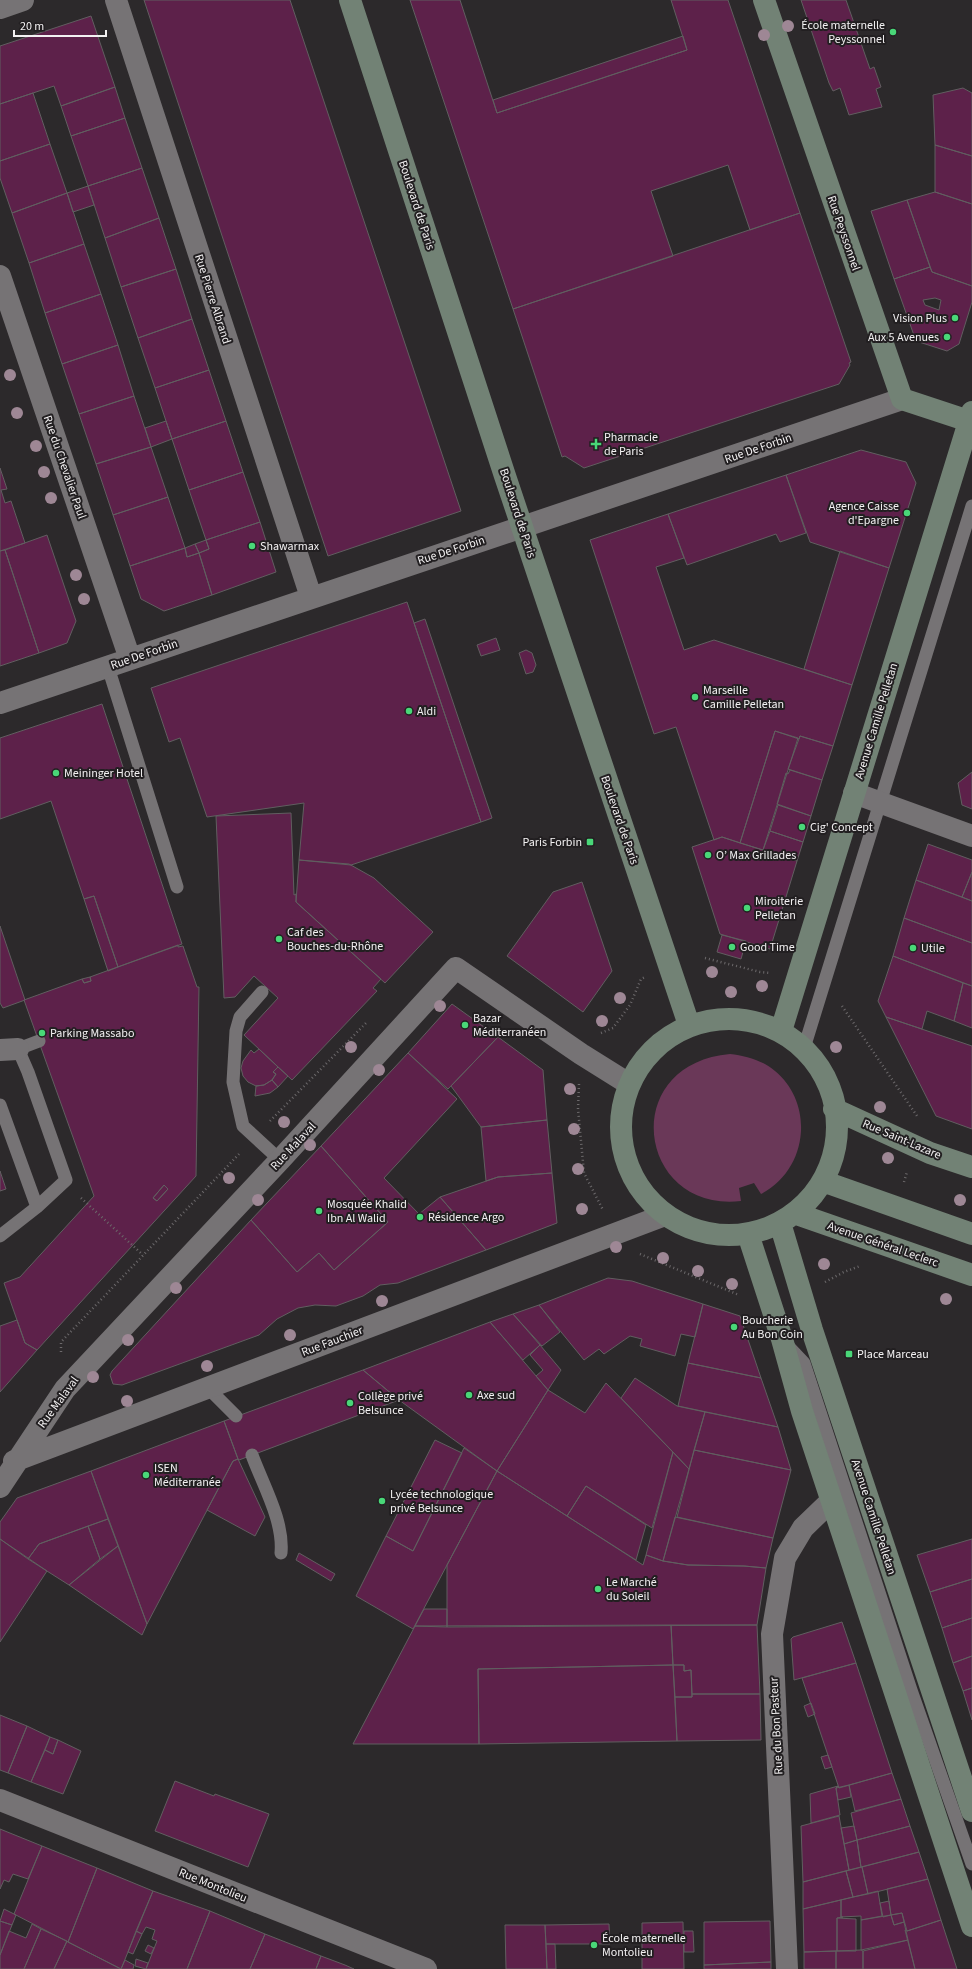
<svg xmlns="http://www.w3.org/2000/svg" width="972" height="1969" viewBox="0 0 972 1969" font-family="'Source Sans 3',sans-serif">
<rect width="100%" height="100%" fill="#2c292b"/>
<path fill="#6a3858" d="M730 1054C746 1056 762 1060 775 1071 815 1104 808 1170 761 1194L754 1183 739 1188 741 1201C637 1213 617 1064 730 1054Z"/>
<path fill="#5d214a" stroke="#615e60" fill-rule="evenodd" d="M144 0H290L461 511 328 556Z
M410 0H460L497 113 687 50 671 0H728L800 213 750 230 728 165 651 191 673 256 513 309Z
M801 0H846L870 69 874 67 881 87 876 89 882 107 849 115 840 88 833 91 829 83Z
M91 16 115 87 61 106 54 86 0 104V46Z
M683 36 687 50 497 113 493 100Z
M115 87 125 118 71 136 61 106Z
M963 88 972 93V156L935 145 933 95Z
M33 93 50 144 0 161V104Z
M125 118 142 168 88 186 71 136Z
M50 144 67 193 12 213 0 178V161Z
M935 145 972 156V204L935 192Z
M142 168 159 218 105 238 88 186Z
M88 186 94 205 73 212 67 193Z
M935 192 972 204V286L932 272 907 200Z
M67 193 84 244 29 263 12 213Z
M907 200 930 267 894 279 871 211Z
M800 213 851 362 849 363 850 365 839 384 584 468 565 456 562 457 513 309Z
M159 218 176 269 121 287 105 238Z
M84 244 101 294 45 313 29 263Z
M930 267 932 272 972 286V302L959 344 947 351 916 341 894 279ZM935 298 941 300 939 310 925 305 923 300Z
M176 269 192 319 138 338 121 287Z
M101 294 118 345 62 364 45 313Z
M192 319 209 370 155 388 138 338Z
M118 345 134 396 79 414 62 364Z
M209 370 226 421 172 439 155 388Z
M134 396 151 447 96 464 79 414Z
M166 421 172 439 151 447 145 428Z
M226 421 243 472 189 490 172 439Z
M151 447 168 497 113 515 96 464Z
M861 450 906 462 916 483 889 568 810 542 786 475Z
M0 468 7 489 1 490 5 503 11 501 25 543 0 551Z
M243 472 260 522 206 540 189 490Z
M786 475 806 533 780 542 776 534 687 565 668 514Z
M168 497 185 548 130 566 113 515Z
M668 514 684 558 656 567 684 650 714 640 852 685 833 746 800 736 799 739 775 731 740 843 722 837 714 840 676 727 654 734 590 540Z
M260 522 276 572 212 595 199 553 209 549 206 540Z
M47 535 76 621 67 643 39 653 5 550Z
M206 540 209 549 199 553 195 544Z
M195 544 199 553 187 557 185 548Z
M185 548 187 557 199 553 212 595 164 611 141 599 130 566Z
M5 550 39 653 0 666V551Z
M840 551 889 568 852 685 804 669Z
M407 602 481 822 351 865 299 860 304 803 207 817 180 738 169 742 151 688Z
M425 619 492 818 481 822 414 623Z
M496 638 500 650 481 656 477 645Z
M526 650 532 653 536 665 533 672 526 674 519 653Z
M102 704 182 944 118 967 94 896 84 899 51 801 0 819V738Z
M775 731 798 738 763 850 740 843Z
M800 736 833 746 822 780 788 769Z
M790 770 822 780 811 816 777 804 786 773 788 774Z
M972 772V809L962 805 958 783Z
M778 805 811 816 803 842 770 831Z
M291 813 294 895 296 894V902L381 979 373 988 377 991 292 1080 244 1035 278 998 254 976 235 997 224 998 216 816Z
M770 831 803 842 797 861 763 850Z
M722 837 797 861 770 949 720 934 692 847Z
M928 844 972 860V872L962 897 916 880Z
M299 860 349 864 374 878 433 932 385 983 296 902Z
M972 872V901L962 897Z
M916 880 972 901V943L904 918Z
M582 882 612 971 583 1012 507 956 553 892Z
M94 896 118 967 108 971 84 899Z
M904 918 972 943V986L893 956Z
M0 926 25 1000 3 1008 0 1003Z
M722 935 746 941 741 959 717 952Z
M178 945V947L183 946 197 987H199L196 1176 37 1350 25 1343 4 1283 20 1277 94 1196 24 1000 82 979 84 983 91 981 90 977ZM164 1185 168 1189 157 1201 153 1198Z
M893 956 963 983 954 1021 927 1011 922 1029 886 1017 878 1001Z
M90 977 91 981 84 983 82 979Z
M963 983 972 986V1028L954 1021Z
M452 1004 498 1037 448 1089 408 1053Z
M886 1017 972 1046V1129L936 1116Z
M498 1037 543 1070 547 1120 481 1127 451 1086Z
M259 1049 278 1067 273 1072 276 1074 272 1080 264 1085 256 1086 248 1082 243 1076 241 1068 243 1061 251 1050 254 1053Z
M408 1053 457 1099 384 1178 419 1214 440 1197 486 1250 398 1283 380 1285 363 1296 336 1306 315 1305 298 1308 277 1319 259 1335 122 1385 113 1384 110 1375 112 1371 251 1220 297 1272 319 1253 334 1270 388 1222 321 1146Z
M278 1067 288 1076 278 1087 272 1080 276 1074 273 1072Z
M272 1080 278 1087 270 1093 255 1096 256 1086 264 1085Z
M547 1120 552 1173 498 1177 486 1181 481 1127Z
M321 1146 388 1222 334 1270 319 1253 297 1272 251 1220Z
M0 1171 6 1189 0 1191Z
M552 1173 557 1223 486 1250 440 1197 498 1177Z
M164 1185 168 1189 157 1201 153 1198Z
M608 1278 632 1281 703 1304 695 1337 681 1334 675 1356 640 1346 642 1339 630 1336 604 1354 599 1349 584 1360 539 1305Z
M703 1304 740 1316 761 1378 688 1363Z
M539 1305 560 1332 542 1346 513 1314Z
M513 1314 540 1345 523 1360 490 1322Z
M17 1320 25 1343 37 1350 0 1392V1326Z
M490 1322 548 1390 497 1471 399 1400 363 1370Z
M540 1345 561 1370 548 1390 536 1376 543 1370 530 1355Z
M688 1363 761 1378 778 1427 678 1406Z
M363 1370 399 1400 239 1460 238 1459 224 1421Z
M635 1378 677 1406 705 1412 689 1469 621 1398Z
M606 1383 673 1452 652 1528 586 1486 567 1516 497 1471 548 1390 585 1413Z
M705 1412 778 1427 791 1470 694 1450Z
M224 1421 238 1459 233 1461 147 1624 91 1471Z
M435 1440 462 1453 413 1551 386 1536Z
M464 1448 497 1471 413 1629 356 1596 386 1536 413 1551Z
M694 1450 791 1470 773 1538 677 1517Z
M673 1452 689 1469 663 1561 646 1555Z
M238 1459 265 1517 255 1536 207 1510 233 1461Z
M91 1471 108 1519 39 1544 28 1559 0 1539V1522L17 1498Z
M497 1471 643 1565 646 1555 663 1561 688 1565 744 1566 766 1568 757 1625 447 1627V1565Z
M586 1486 646 1525 636 1560 567 1516Z
M675 1517 773 1538 766 1568 744 1566 688 1565 663 1561Z
M108 1519 118 1546 100 1559 88 1526Z
M88 1526 100 1559 69 1585 28 1559 39 1544Z
M0 1539 47 1571 0 1642Z
M972 1539V1579L930 1592 917 1555Z
M118 1546 147 1624 142 1635 69 1585Z
M299 1553 335 1574 331 1581 296 1560Z
M972 1579V1618L942 1628 930 1592Z
M424 1609H447V1627L415 1626Z
M972 1618V1656L953 1663 942 1628Z
M842 1622 856 1663 794 1680 791 1639 793 1637Z
M671 1625H757L760 1694H692L691 1670 684 1671V1665H673Z
M671 1625 673 1665 478 1669 479 1744H353L415 1626Z
M972 1656V1688L963 1691 953 1663Z
M856 1663 892 1773 839 1788 802 1678Z
M673 1665H684V1671L691 1670 692 1697H675Z
M673 1665 677 1741 479 1744 478 1669Z
M972 1688V1720L963 1691Z
M692 1694H760L761 1740 677 1741 675 1697H692Z
M811 1703 815 1714 808 1717 804 1706Z
M0 1715 27 1726 8 1773 0 1770Z
M27 1726 50 1737 31 1782 8 1773Z
M50 1737 58 1740 53 1754 45 1750Z
M58 1740 81 1751 63 1794 31 1782 45 1750 53 1754Z
M828 1755 832 1767 825 1769 821 1757Z
M892 1773 901 1799 855 1811 849 1785Z
M175 1781 214 1796 215 1794 269 1814 248 1867 155 1831Z
M849 1785 851 1797 838 1800 836 1788Z
M838 1786 836 1788 840 1815 811 1823 810 1794Z
M901 1799 910 1826 857 1840 851 1813Z
M839 1816 849 1870 803 1882 801 1826Z
M854 1826 857 1840 844 1844 841 1828Z
M910 1826 919 1852 861 1867 857 1840Z
M0 1829 42 1846 28 1879 13 1874 9 1882 4 1880 0 1889Z
M857 1840 861 1867 849 1870 844 1844Z
M42 1846 97 1868 68 1942 14 1914Z
M919 1852 928 1879 868 1894 862 1867Z
M862 1867 868 1894 853 1897 846 1871Z
M97 1868 153 1891 121 1969 68 1942Z
M846 1871 853 1897 803 1909V1882Z
M928 1879 941 1920 907 1931 902 1913 891 1915 887 1889Z
M153 1891 210 1911 187 1969H146L157 1941 152 1939 155 1930 146 1927 142 1934 136 1931Z
M878 1891 882 1916 861 1920V1916L841 1917V1900Z
M841 1900V1917H843L837 1918V1951L804 1952 803 1909Z
M889 1901 891 1915 883 1917 880 1903Z
M4 1909 16 1915 12 1925 0 1921Z
M210 1911 265 1934 250 1969H187Z
M902 1913 904 1922 894 1925 891 1915Z
M891 1915 894 1925 904 1922 908 1940 861 1950V1920Z
M837 1918 856 1919V1951H837Z
M941 1920 957 1969H915L905 1930 907 1931Z
M0 1921 12 1925 0 1955Z
M770 1921 771 1962 704 1965V1922Z
M683 1922 684 1969H642V1923Z
M32 1924 41 1929 24 1969H0V1955L9 1931 26 1938Z
M609 1924 610 1944H546L545 1925Z
M505 1925H545L547 1969H506Z
M41 1929 67 1941 54 1969H24Z
M136 1931 142 1934 133 1954 128 1952Z
M684 1931H693L694 1952H684Z
M265 1934 321 1956 316 1969H250Z
M908 1940 915 1969H863V1951Z
M67 1941 68 1942 121 1969H54Z
M546 1944H555L556 1969H547Z
M148 1945 154 1948 151 1954 145 1951Z
M861 1950 863 1951V1969H836V1951Z
M836 1951V1969H804V1952Z
M321 1956 345 1965 354 1969H316Z
M136 1959 148 1963 146 1969 135 1966Z
M125 1960 134 1965 133 1969H121Z
M771 1962V1969H704V1965Z"/>
<g fill="none" stroke-linecap="round" stroke-linejoin="round">
<path stroke="#6c696b" stroke-width="2.5" stroke-dasharray="1 3" stroke-linecap="butt" d="M705 958 760 972 771 973
M842 1006 917 1116
M601 1033 613 1028 630 1005 641 979 645 977
M579 1084 578 1109 584 1173 603 1210
M270 1121 367 1022
M904 1182 907 1172
M81 1198 143 1255
M640 1254 739 1295
M825 1282 844 1272 860 1266
M61 1352V1342L239 1154"/>
<path stroke="#767375" stroke-width="13" d="M108 667 177 887
M262 992 240 1017 236 1031 233 1082 243 1126 280 1160
M804 1048 972 506
M0 1105 37 1207
M0 1236 37 1207 66 1180 28 1072 18 1049 39 1041
M787 1345 804 1363 911 1690 972 1864
M208 1388 236 1416
M252 1455C263 1485 284 1521 281 1553"/>
<path stroke="#767375" stroke-width="22" d="M116 0 311 597
M0 8 23 0
M0 276 130 659
M0 703 902 399
M854 793 972 836
M0 1050 18 1049
M14 1461 665 1215
M0 1487 65 1389 280 1160 456 968 581 1054 629 1084
M0 1800 426 1969
M787 1969 772 1634 785 1558 803 1528 831 1501"/>
<path stroke="#728275" stroke-width="22" d="M350 0 505 476 689 1025
M764 0 902 399 969 421
M621 1127a108 108 0 1 1 216 0a108 108 0 1 1-216 0Z
M781 1031 972 412
M834 1109 930 1153 972 1167
M825 1182 972 1234
M794 1213 972 1275
M780 1223 812 1330 972 1811
M748 1234 782 1339 802 1411 972 1926"/>
</g>
<g fill="#9e8795">
<circle cx="788" cy="26" r="6"/>
<circle cx="764" cy="35" r="6"/>
<circle cx="10" cy="375" r="6"/>
<circle cx="17" cy="413" r="6"/>
<circle cx="36" cy="446" r="6"/>
<circle cx="44" cy="472" r="6"/>
<circle cx="51" cy="498" r="6"/>
<circle cx="76" cy="575" r="6"/>
<circle cx="84" cy="599" r="6"/>
<circle cx="712" cy="972" r="6"/>
<circle cx="762" cy="986" r="6"/>
<circle cx="731" cy="992" r="6"/>
<circle cx="620" cy="998" r="6"/>
<circle cx="440" cy="1006" r="6"/>
<circle cx="602" cy="1021" r="6"/>
<circle cx="351" cy="1047" r="6"/>
<circle cx="836" cy="1047" r="6"/>
<circle cx="379" cy="1070" r="6"/>
<circle cx="570" cy="1089" r="6"/>
<circle cx="880" cy="1107" r="6"/>
<circle cx="284" cy="1122" r="6"/>
<circle cx="574" cy="1129" r="6"/>
<circle cx="310" cy="1145" r="6"/>
<circle cx="888" cy="1158" r="6"/>
<circle cx="578" cy="1169" r="6"/>
<circle cx="229" cy="1178" r="6"/>
<circle cx="258" cy="1200" r="6"/>
<circle cx="960" cy="1200" r="6"/>
<circle cx="582" cy="1209" r="6"/>
<circle cx="616" cy="1247" r="6"/>
<circle cx="663" cy="1258" r="6"/>
<circle cx="824" cy="1264" r="6"/>
<circle cx="698" cy="1271" r="6"/>
<circle cx="732" cy="1284" r="6"/>
<circle cx="176" cy="1288" r="6"/>
<circle cx="946" cy="1299" r="6"/>
<circle cx="382" cy="1301" r="6"/>
<circle cx="290" cy="1335" r="6"/>
<circle cx="128" cy="1340" r="6"/>
<circle cx="207" cy="1366" r="6"/>
<circle cx="93" cy="1377" r="6"/>
<circle cx="127" cy="1401" r="6"/>
</g>
<g fill="#49d778" stroke="#221f21" stroke-width="1.5">
<circle cx="893" cy="32" r="4"/>
<circle cx="955" cy="318" r="4"/>
<circle cx="947" cy="337" r="4"/>
<path d="M594 438h4v4h4v4h-4v4h-4v-4h-4v-4h4z"/>
<circle cx="907" cy="513" r="4"/>
<circle cx="252" cy="546" r="4"/>
<circle cx="695" cy="697" r="4"/>
<circle cx="409" cy="711" r="4"/>
<circle cx="56" cy="773" r="4"/>
<circle cx="802" cy="827" r="4"/>
<rect x="586" y="838" width="8" height="8" rx="2"/>
<circle cx="708" cy="855" r="4"/>
<circle cx="747" cy="908" r="4"/>
<circle cx="279" cy="939" r="4"/>
<circle cx="732" cy="947" r="4"/>
<circle cx="913" cy="948" r="4"/>
<circle cx="465" cy="1025" r="4"/>
<circle cx="42" cy="1033" r="4"/>
<circle cx="319" cy="1211" r="4"/>
<circle cx="420" cy="1217" r="4"/>
<circle cx="734" cy="1327" r="4"/>
<rect x="845" y="1350" width="8" height="8" rx="2"/>
<circle cx="469" cy="1395" r="4"/>
<circle cx="350" cy="1403" r="4"/>
<circle cx="146" cy="1475" r="4"/>
<circle cx="382" cy="1501" r="4"/>
<circle cx="598" cy="1589" r="4"/>
<circle cx="594" cy="1945" r="4"/>
</g>
<g text-anchor="middle" stroke-width="4" stroke-linejoin="round" paint-order="stroke">
<g font-size="12" fill="#f3f1f2" stroke="#221f21" text-anchor="start">
<text x="885" y="29" text-anchor="end">École maternelle<tspan x="885" dy="14">Peyssonnel</tspan></text>
<text x="947" y="322" text-anchor="end">Vision Plus</text>
<text x="939" y="341" text-anchor="end">Aux 5 Avenues</text>
<text x="604" y="441">Pharmacie<tspan x="604" dy="14">de Paris</tspan></text>
<text x="899" y="510" text-anchor="end">Agence Caisse<tspan x="899" dy="14">d'Epargne</tspan></text>
<text x="260" y="550">Shawarmax</text>
<text x="703" y="694">Marseille<tspan x="703" dy="14">Camille Pelletan</tspan></text>
<text x="417" y="715">Aldi</text>
<text x="64" y="777">Meininger Hotel</text>
<text x="810" y="831">Cig' Concept</text>
<text x="582" y="846" text-anchor="end">Paris Forbin</text>
<text x="716" y="859">O’ Max Grillades</text>
<text x="755" y="905">Miroiterie<tspan x="755" dy="14">Pelletan</tspan></text>
<text x="287" y="936">Caf des<tspan x="287" dy="14">Bouches-du-Rhône</tspan></text>
<text x="740" y="951">Good Time</text>
<text x="921" y="952">Utile</text>
<text x="473" y="1022">Bazar<tspan x="473" dy="14">Méditerranéen</tspan></text>
<text x="50" y="1037">Parking Massabo</text>
<text x="327" y="1208">Mosquée Khalid<tspan x="327" dy="14">Ibn Al Walid</tspan></text>
<text x="428" y="1221">Résidence Argo</text>
<text x="742" y="1324">Boucherie<tspan x="742" dy="14">Au Bon Coin</tspan></text>
<text x="857" y="1358">Place Marceau</text>
<text x="477" y="1399">Axe sud</text>
<text x="358" y="1400">Collège privé<tspan x="358" dy="14">Belsunce</tspan></text>
<text x="154" y="1472">ISEN<tspan x="154" dy="14">Méditerranée</tspan></text>
<text x="390" y="1498">Lycée technologique<tspan x="390" dy="14">privé Belsunce</tspan></text>
<text x="606" y="1586">Le Marché<tspan x="606" dy="14">du Soleil</tspan></text>
<text x="602" y="1942">École maternelle<tspan x="602" dy="14">Montolieu</tspan></text>
</g>
<g font-size="12" fill="#f3f1f2" stroke="#221f21">
<text transform="translate(417 205) rotate(72)" y="4">Boulevard de Paris</text>
<text transform="translate(844 233) rotate(71)" y="4">Rue Peyssonnel</text>
<text transform="translate(213 299) rotate(72)" y="4">Rue Pierre Albrand</text>
<text transform="translate(758 448) rotate(-19)" y="4">Rue De Forbin</text>
<text transform="translate(65 467) rotate(71)" y="4">Rue du Chevalier Paul</text>
<text transform="translate(518 513) rotate(72)" y="4">Boulevard de Paris</text>
<text transform="translate(451 550) rotate(-18)" y="4">Rue De Forbin</text>
<text transform="translate(144 654) rotate(-19)" y="4">Rue De Forbin</text>
<text transform="translate(876 721) rotate(-73)" y="4">Avenue Camille Pelletan</text>
<text transform="translate(620 820) rotate(71)" y="4">Boulevard de Paris</text>
<text transform="translate(902 1139) rotate(23)" y="4">Rue Saint-Lazare</text>
<text transform="translate(293 1146) rotate(-47)" y="4">Rue Malaval</text>
<text transform="translate(883 1244) rotate(19)" y="4">Avenue Général Leclerc</text>
<text transform="translate(332 1341) rotate(-21)" y="4">Rue Fauchier</text>
<text transform="translate(58 1402) rotate(-54)" y="4">Rue Malaval</text>
<text transform="translate(874 1517) rotate(72)" y="4">Avenue Camille Pelletan</text>
<text transform="translate(776 1726) rotate(-93)" y="4">Rue du Bon Pasteur</text>
<text transform="translate(213 1885) rotate(22)" y="4">Rue Montolieu</text>
</g>
</g>
<path d="M14 30v6h92v-6" fill="none" stroke="#f3f1f2" stroke-width="2"/>
<text x="20" y="30" font-size="12" fill="#f3f1f2" stroke="#221f21" stroke-width="3" paint-order="stroke">20 m</text>
</svg>
